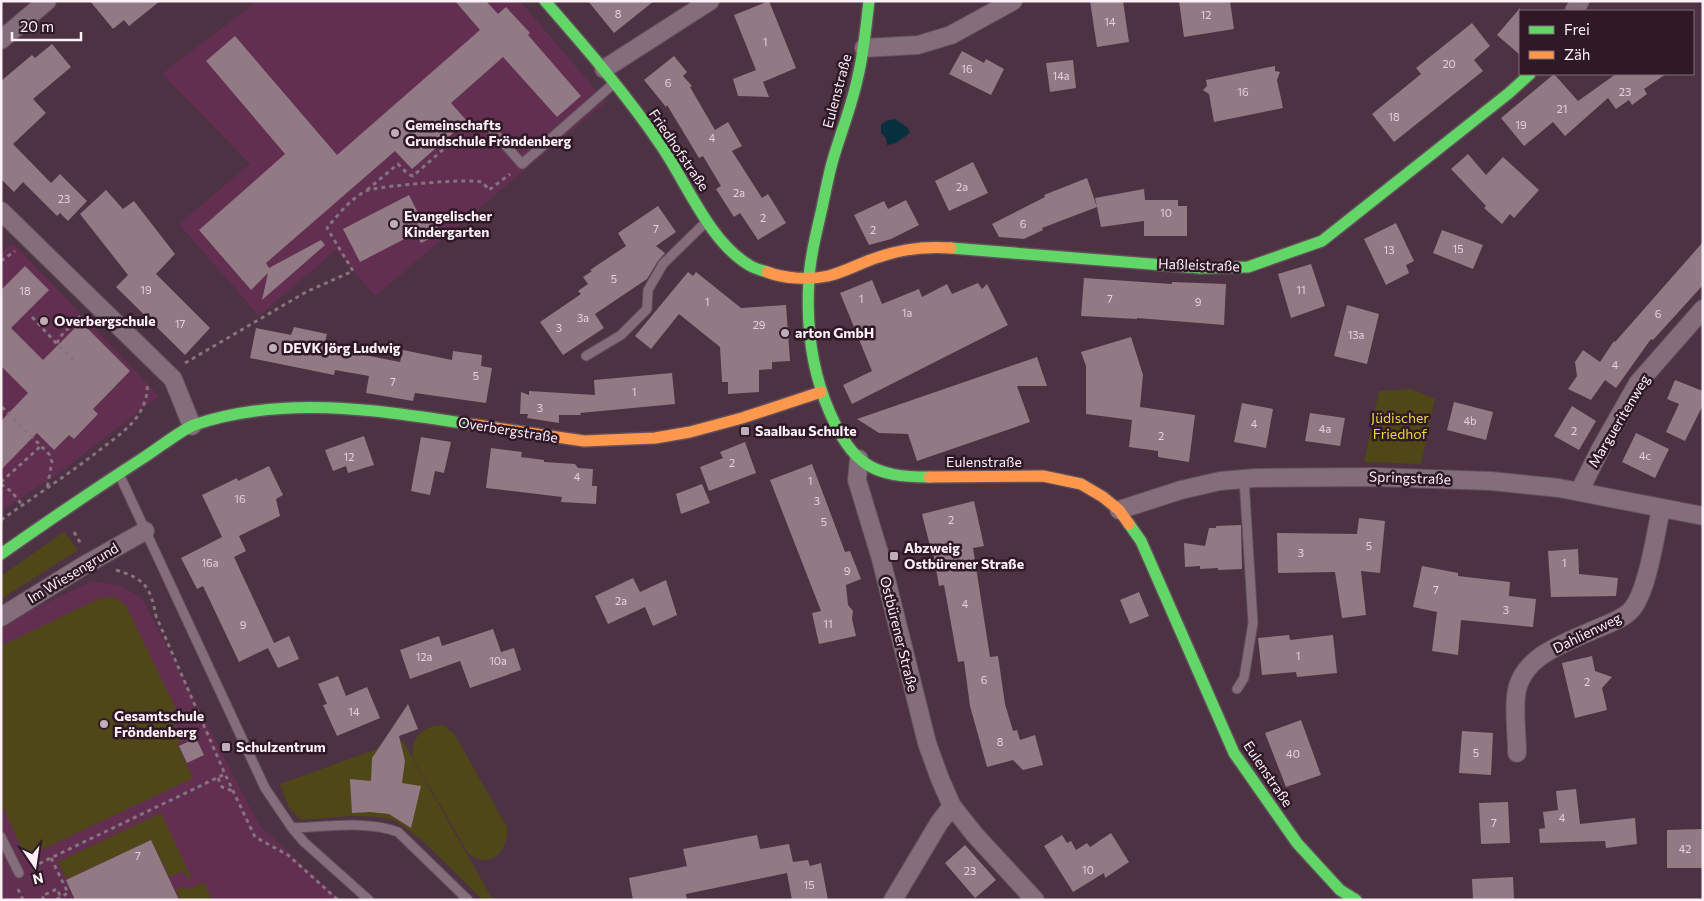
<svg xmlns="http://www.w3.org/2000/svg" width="1704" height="901" viewBox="0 0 1704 901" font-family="Commissioner,sans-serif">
<rect width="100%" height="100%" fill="#4c3242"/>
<path fill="#622f50" d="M257 1H520L606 102 375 296 336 250 259 316 179 224 250 164 162 74Z
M13 243 159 396 55 476 1 511V252Z
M92 581 119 585 142 598 259 825 341 900H1V624Z"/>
<path fill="#4f4718" d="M1411 389 1435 399 1421 464 1364 462 1379 391Z
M64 532 78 550 1 599V576Z
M115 597 126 606 176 709 168 713 181 741 177 744 193 778 26 857 1 803V646L100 598Z
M443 725 455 735 507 827C509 852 490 871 468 853L413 758C411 737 422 726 443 725Z
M402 740 493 900H483L423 841 396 821 378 817 351 816 301 820 288 806 280 784Z
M161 813 191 877 188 879 183 871 169 877 151 840 67 879 58 862Z
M204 882 212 900H180L176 890 185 886 187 890Z"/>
<path fill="#07303e" d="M895 119 908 128 910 133 896 143 887 145 886 138 881 133V125L886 121Z"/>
<path fill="#927a84" d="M90 1H160L129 26 124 20 113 29Z
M455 1H486L498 14 506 7 530 33 528 35 581 96 557 117 503 57 451 103 467 121 412 169 395 151 266 263 269 268 321 240 325 245 262 300 268 273 251 290 199 230 285 154 206 61 235 36 337 155 480 30Z
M588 1H654L614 33Z
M769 1 796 68 763 82 769 97 738 96 733 79 756 70 734 15Z
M1090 1H1123L1129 42 1097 47Z
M1179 1H1230L1234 29 1184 37Z
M1520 8V55L1497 35Z
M1472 23 1490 46 1474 60 1483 71 1394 142 1372 114 1421 74 1416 68Z
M52 44 71 67 33 99 46 113 13 144 51 183 60 174 87 201 68 221 60 213 57 216 23 182 14 192 1 179V81L32 55 35 58Z
M962 51 984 63 986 59 1004 69 991 95 949 74Z
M674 56 687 72 683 76 692 86 690 87 715 130 728 122 742 146 732 151 762 198 768 194 786 223 758 240 740 213 734 217 716 189 721 186 703 156 699 158 667 105 666 107 644 80Z
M1073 60 1076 88 1050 92 1046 63Z
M1275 66V71L1280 72 1277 80 1283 108 1214 122 1209 94 1203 90 1207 86 1206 80Z
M1554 74 1578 101 1616 74H1666L1644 89 1647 94 1632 105 1629 100 1616 109 1608 98 1565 136 1553 122 1524 146 1501 118Z
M1468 154 1486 175 1503 157 1539 190 1514 218 1510 214 1502 224 1484 208 1486 206 1451 169Z
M973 162 988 193 949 211 935 181Z
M1087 178 1097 207 1095 198 1144 189 1145 200H1178V206H1187V236H1144V221L1101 227 1097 207 1042 228 1043 230 1024 239 999 237 992 224 1045 197 1044 195Z
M106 190 123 209 134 201 175 254 156 274 210 328 185 355 116 287 128 275 80 214Z
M409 195 421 219 431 214 441 233 421 243 416 233 360 262 343 229Z
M906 200 919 225 891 239 869 245 854 215 884 201 888 209Z
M658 206 676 232 656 246 665 253 658 261 647 279 595 314 604 328 563 355 540 322 581 294 578 291 588 284 583 277 592 271 590 270 626 246 618 233Z
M1396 223 1414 261 1406 265 1409 273 1386 285 1364 239Z
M1442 230 1483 245 1473 269 1433 253Z
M1703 242V285L1653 340 1651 339 1616 388 1605 380 1591 400 1568 389 1577 376 1575 362 1583 350 1600 362 1614 341 1615 342Z
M1311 264 1325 306 1291 318 1278 274Z
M25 266 49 290 11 328 43 360 81 322 130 371 93 409 98 414 74 439 69 435 54 450 37 433 1 470V421L28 393 1 366V290Z
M688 272 693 276 696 272 741 308 786 305 790 361 772 362V369L759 370V392L728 394V382H722L720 347 679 314 651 349 635 336Z
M1084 278 1172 284V282L1226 284 1224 325 1137 318V319L1081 316Z
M872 280 882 304 919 289 922 297 947 284 952 294 978 283 982 289 987 284 1008 325 852 404 843 385 872 371 840 293Z
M1347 305 1379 314 1367 364 1334 356Z
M294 327 327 334 325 342 340 346 339 350 400 362 403 350 452 360 453 351 482 355 481 366 492 368 486 403 415 393 413 401 366 393 369 376 335 370 334 375 250 358 256 328 291 335Z
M1131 337 1143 375 1140 407 1195 415 1189 462 1158 457V451L1129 447 1132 420 1086 414V366L1081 352Z
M1037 357 1047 386H1017L1030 422 917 461 908 434 879 433 857 419Z
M672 373 675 404 580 413 581 415H559V423L527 418 528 414H520L521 392 529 395V391L595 395 594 380Z
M1675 380 1703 391V405L1685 441 1666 432 1679 404 1667 399Z
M1454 402 1493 412 1486 440 1447 430Z
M1242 403 1273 409 1266 448 1234 442Z
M1572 406 1596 421 1579 450 1554 436Z
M1310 413 1345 418 1340 446 1305 441Z
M1636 433 1669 449 1655 478 1622 462Z
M364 436 374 465 348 473 346 466 333 471 325 450Z
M421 437 451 442 444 473 435 471 430 495 411 491Z
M745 442 756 473 709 491 700 467 723 458 720 452Z
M491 448 522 452 521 457 544 460V462L575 464 578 468 593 469 592 486H597L596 504 561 502 562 497 486 488Z
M812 464 845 552 850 551 861 579 846 585 848 605 853 611 852 619 856 636 819 644 812 613 821 611 770 480Z
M269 466 283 495 276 499 280 516 239 536 246 551 234 557 274 643 289 636 299 659 278 668 268 648 239 662 203 586 197 589 181 558 222 537 202 495 237 478 238 481Z
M702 484 710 503 681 514 676 494Z
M974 501 984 546 973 548 990 657 998 656 1005 704 1013 731 1017 730 1020 740 1035 735 1043 765 1023 770 1013 760 987 767 970 706 964 661 958 662 944 585 939 586 932 546H930L922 514Z
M1359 518 1385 521 1380 573 1361 571 1366 615 1342 618 1335 572 1278 573 1277 533 1357 534Z
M1241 525 1242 569 1218 570V568L1200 569V566L1185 567 1184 543 1205 546 1209 528H1216V526Z
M1578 549 1579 574 1618 578 1616 596 1551 597 1548 551Z
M1422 566 1458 573V576L1510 582 1509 596 1536 599 1533 627 1461 620 1458 655 1432 651 1437 612 1413 607Z
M633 578 640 592 666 580 677 615 653 626 645 607 608 624 595 596Z
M1139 592 1149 616 1130 624 1120 600Z
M493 629 501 652 514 648 521 670 470 688 460 661 410 679 400 650 439 636 442 646Z
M1289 635 1290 640 1333 635 1337 673 1297 677 1296 672 1262 675 1258 638Z
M1592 656 1595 671 1612 677 1602 688 1607 710 1575 718 1562 663Z
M338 676 346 696 367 687 380 718 337 736 323 705 327 704 318 684Z
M408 704 418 729 399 736 405 761 402 783 421 786 411 828 389 814 370 812 352 813 350 779 371 781 372 758Z
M1301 720 1321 775 1286 787 1265 733Z
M1462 731 1493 733 1491 775 1459 773Z
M196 738 204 755 187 763 179 746Z
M1576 789 1580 824 1635 818 1637 844 1606 848 1605 841 1540 843 1539 829 1545 828 1543 812 1558 810 1556 791Z
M1508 802 1510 843 1481 844 1479 803Z
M1703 829V868H1667V830Z
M1111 833 1129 862 1105 878 1104 873 1073 892 1044 846 1062 835 1067 843 1071 841 1076 850 1087 843 1090 847Z
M757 835 760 849 789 844 793 862 808 860 810 866 821 863 828 900H792L787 873 686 894 687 900H633L629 878 687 866 683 849Z
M151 840 179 900H75L66 880Z
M965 845 996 880 975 898 945 863Z
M1513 877 1514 900H1473L1472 879Z"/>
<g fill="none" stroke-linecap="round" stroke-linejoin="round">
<defs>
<path id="lane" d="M487 124 522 164 613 84
M586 356 621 335 647 309 648 290 663 264 707 221
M120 476 265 788 292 828 304 842 369 900
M1237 689 1244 678 1253 623 1244 479
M292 828C324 827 368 820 398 832L468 900
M1 837 19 873"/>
<path id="street" d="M1574 11 1580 1
M1 40 47 1
M864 48 918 45 951 35 1013 1
M604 69 710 1
M1 211 173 379 192 426
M859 459 857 480 881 559 927 743 940 779 952 806 975 835 1035 900
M1579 492 1600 450 1638 383 1703 309
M1119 510 1181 490 1220 481 1255 478 1374 477 1491 481 1559 488 1703 516
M1 617 83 566 145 531
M1517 753C1517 734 1514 715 1516 696 1520 656 1565 643 1596 629 1607 624 1624 619 1632 609 1647 592 1656 533 1661 508
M893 900 939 823 952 806"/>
<path id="fast" d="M545 1C586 48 627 95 662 147 687 184 710 242 749 265 755 269 761 270 767 272
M869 1C866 26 864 51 858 76 852 106 840 134 832 163 828 178 825 193 822 208 817 231 810 255 809 279 806 324 812 372 830 413 853 465 873 477 929 477
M951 248 1200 268 1248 267 1322 241 1509 93 1530 74
M1129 524 1141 541 1234 753 1297 843 1340 890 1356 900
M1 554C48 521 95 489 143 458 156 450 181 430 194 425 285 394 383 411 476 425"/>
<path id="slow" d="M767 272C785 279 810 280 828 276 845 272 862 262 879 257 902 249 926 246 951 248
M476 425 584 441 655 438 690 432 742 418 821 392
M929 477 1043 476 1081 484 1103 497 1119 510 1129 524"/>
</defs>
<use href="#lane" stroke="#614e5a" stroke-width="11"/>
<use href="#street" stroke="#614e5a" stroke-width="20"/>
<use href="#fast" stroke="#614e5a" stroke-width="14"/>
<use href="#slow" stroke="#614e5a" stroke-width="14"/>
<path stroke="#85737e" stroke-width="3" stroke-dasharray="4 4" stroke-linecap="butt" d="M367 190 398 164 408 174 413 176 472 124
M1 261 15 251
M32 317 57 344
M74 360 57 344 59 338 80 316
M185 363 306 292 353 271 327 228C338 215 350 199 366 191 376 186 471 178 481 182 484 183 487 188 489 190L510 174
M2 407 49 454 52 462 47 488
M1 482 41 446
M1 484 12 492 22 505
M1 520C35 496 69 474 101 449 110 442 120 435 128 427 140 416 149 399 147 383
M74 532 81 544
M116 570C145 579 150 586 156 616L225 774
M218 778 222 787 233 791
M51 858 68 893 55 900
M32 867 225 774 255 837 288 855 338 900
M18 889 23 900
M44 900 42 896 57 889 62 900"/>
<use href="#lane" stroke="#846e7c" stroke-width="9"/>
<use href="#street" stroke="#846e7c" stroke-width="18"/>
<use href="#fast" stroke="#63d668" stroke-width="11"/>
<use href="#slow" stroke="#ff974d" stroke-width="11"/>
</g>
<g fill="#bfaeb8" stroke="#2f1927" stroke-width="2">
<circle cx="395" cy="133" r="5"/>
<circle cx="394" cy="224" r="5"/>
<circle cx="44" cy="321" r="5"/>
<circle cx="785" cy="333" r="5"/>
<circle cx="273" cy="348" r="5"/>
<rect x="740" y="426" width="10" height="10" rx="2.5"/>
<rect x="889" y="551" width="10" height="10" rx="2.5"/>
<circle cx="104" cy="724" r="5"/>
<rect x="221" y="742" width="10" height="10" rx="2.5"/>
</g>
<g text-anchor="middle" stroke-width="5" stroke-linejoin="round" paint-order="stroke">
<g font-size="11" fill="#e2d2da">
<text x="618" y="18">8</text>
<text x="1206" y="19">12</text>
<text x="1110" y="26">14</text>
<text x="765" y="46">1</text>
<text x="1449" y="68">20</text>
<text x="967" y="73">16</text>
<text x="1061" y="80">14a</text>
<text x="668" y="87">6</text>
<text x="1243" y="96">16</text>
<text x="1625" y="96">23</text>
<text x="1562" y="113">21</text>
<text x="1394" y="121">18</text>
<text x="1521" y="129">19</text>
<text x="712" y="142">4</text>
<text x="962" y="191">2a</text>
<text x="739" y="197">2a</text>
<text x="64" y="203">23</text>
<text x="1166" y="217">10</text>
<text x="763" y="222">2</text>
<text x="1023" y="228">6</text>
<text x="656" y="233">7</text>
<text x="873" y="234">2</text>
<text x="1458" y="253">15</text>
<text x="1389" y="254">13</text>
<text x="614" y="283">5</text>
<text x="146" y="294">19</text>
<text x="1301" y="294">11</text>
<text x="25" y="295">18</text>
<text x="861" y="303">1</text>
<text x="1110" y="303">7</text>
<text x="707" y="306">1</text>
<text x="1198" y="306">9</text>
<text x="907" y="317">1a</text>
<text x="1658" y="318">6</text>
<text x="583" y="322">3a</text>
<text x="180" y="328">17</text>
<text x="759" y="329">29</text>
<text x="559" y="332">3</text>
<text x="1356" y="339">13a</text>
<text x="1615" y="369">4</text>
<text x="476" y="380">5</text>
<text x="393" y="386">7</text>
<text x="634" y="396">1</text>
<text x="540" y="412">3</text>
<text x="1470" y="425">4b</text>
<text x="1254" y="428">4</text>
<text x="1325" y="433">4a</text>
<text x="1574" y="435">2</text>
<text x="1161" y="440">2</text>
<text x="1645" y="460">4c</text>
<text x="349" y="461">12</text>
<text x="732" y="467">2</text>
<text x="577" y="481">4</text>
<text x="810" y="485">1</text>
<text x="240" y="503">16</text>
<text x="817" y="505">3</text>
<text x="951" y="524">2</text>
<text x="824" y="526">5</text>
<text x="1369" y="550">5</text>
<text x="1301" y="557">3</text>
<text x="210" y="567">16a</text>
<text x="1564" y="567">1</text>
<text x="847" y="575">9</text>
<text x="1436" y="594">7</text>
<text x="621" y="605">2a</text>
<text x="965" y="608">4</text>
<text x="1506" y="614">3</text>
<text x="828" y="628">11</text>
<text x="243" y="629">9</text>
<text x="1298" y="660">1</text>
<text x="424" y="661">12a</text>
<text x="498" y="665">10a</text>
<text x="984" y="684">6</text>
<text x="1587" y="686">2</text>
<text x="354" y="716">14</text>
<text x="1000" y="746">8</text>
<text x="1476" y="757">5</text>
<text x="1293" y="758">40</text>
<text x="1562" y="822">4</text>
<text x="1494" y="827">7</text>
<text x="1685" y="853">42</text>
<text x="138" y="860">7</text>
<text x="1088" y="874">10</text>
<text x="970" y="875">23</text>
<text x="809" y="889">15</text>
</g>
<g font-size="14" fill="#fdf0f7" stroke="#2f1927">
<text transform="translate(837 91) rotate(-75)" y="5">Eulenstraße</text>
<text transform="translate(679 150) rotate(56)" y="5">Friedhofstraße</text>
<text transform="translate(1199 265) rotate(2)" y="5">Haßleistraße</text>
<text transform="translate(1619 421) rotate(-59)" y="5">Margueritenweg</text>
<text transform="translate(508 430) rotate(9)" y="5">Overbergstraße</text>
<text x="984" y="467">Eulenstraße</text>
<text transform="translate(1410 478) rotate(2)" y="5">Springstraße</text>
<text transform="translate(73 573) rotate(-31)" y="5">Im Wiesengrund</text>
<text transform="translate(1587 633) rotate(-26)" y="5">Dahlienweg</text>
<text transform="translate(899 634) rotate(76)" y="5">Ostbürener Straße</text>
<text transform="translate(1268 774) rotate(56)" y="5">Eulenstraße</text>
</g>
<g font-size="14" font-weight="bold" fill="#fdf0f7" stroke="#2f1927" text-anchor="start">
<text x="405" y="130">Gemeinschafts<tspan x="405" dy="16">Grundschule Fröndenberg</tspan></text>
<text x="404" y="221">Evangelischer<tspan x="404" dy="16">Kindergarten</tspan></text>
<text x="54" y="326">Overbergschule</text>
<text x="795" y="338">arton GmbH</text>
<text x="283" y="353">DEVK Jörg Ludwig</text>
<text x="755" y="436">Saalbau Schulte</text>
<text x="904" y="553">Abzweig<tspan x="904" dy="16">Ostbürener Straße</tspan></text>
<text x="114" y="721">Gesamtschule<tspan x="114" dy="16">Fröndenberg</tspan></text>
<text x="236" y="752">Schulzentrum</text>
</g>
<g font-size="14" fill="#e8d739" stroke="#2f1927">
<text x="1400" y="423">Jüdischer<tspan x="1400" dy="16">Friedhof</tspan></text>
</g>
</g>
<rect width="1704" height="901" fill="none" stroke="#fdf0f7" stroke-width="5"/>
<rect x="1519" y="10" width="175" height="65" fill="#2f1927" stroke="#816f7a"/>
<rect x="1529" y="26" width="25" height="8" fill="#63d668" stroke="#816f7a"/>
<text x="1564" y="35" font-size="15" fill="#fdf0f7">Frei</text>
<rect x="1529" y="51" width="25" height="8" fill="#ff974d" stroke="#816f7a"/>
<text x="1564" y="60" font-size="15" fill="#fdf0f7">Zäh</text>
<g transform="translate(35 866) rotate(167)" stroke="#2f1927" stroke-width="4" paint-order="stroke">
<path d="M0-4L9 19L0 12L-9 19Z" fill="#fdf0f7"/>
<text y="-8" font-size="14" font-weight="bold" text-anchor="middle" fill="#fdf0f7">N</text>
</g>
<path d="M12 32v8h69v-8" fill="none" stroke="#fdf0f7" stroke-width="2.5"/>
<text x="20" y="32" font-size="15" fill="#fdf0f7" stroke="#2f1927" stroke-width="4" paint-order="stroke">20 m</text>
</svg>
